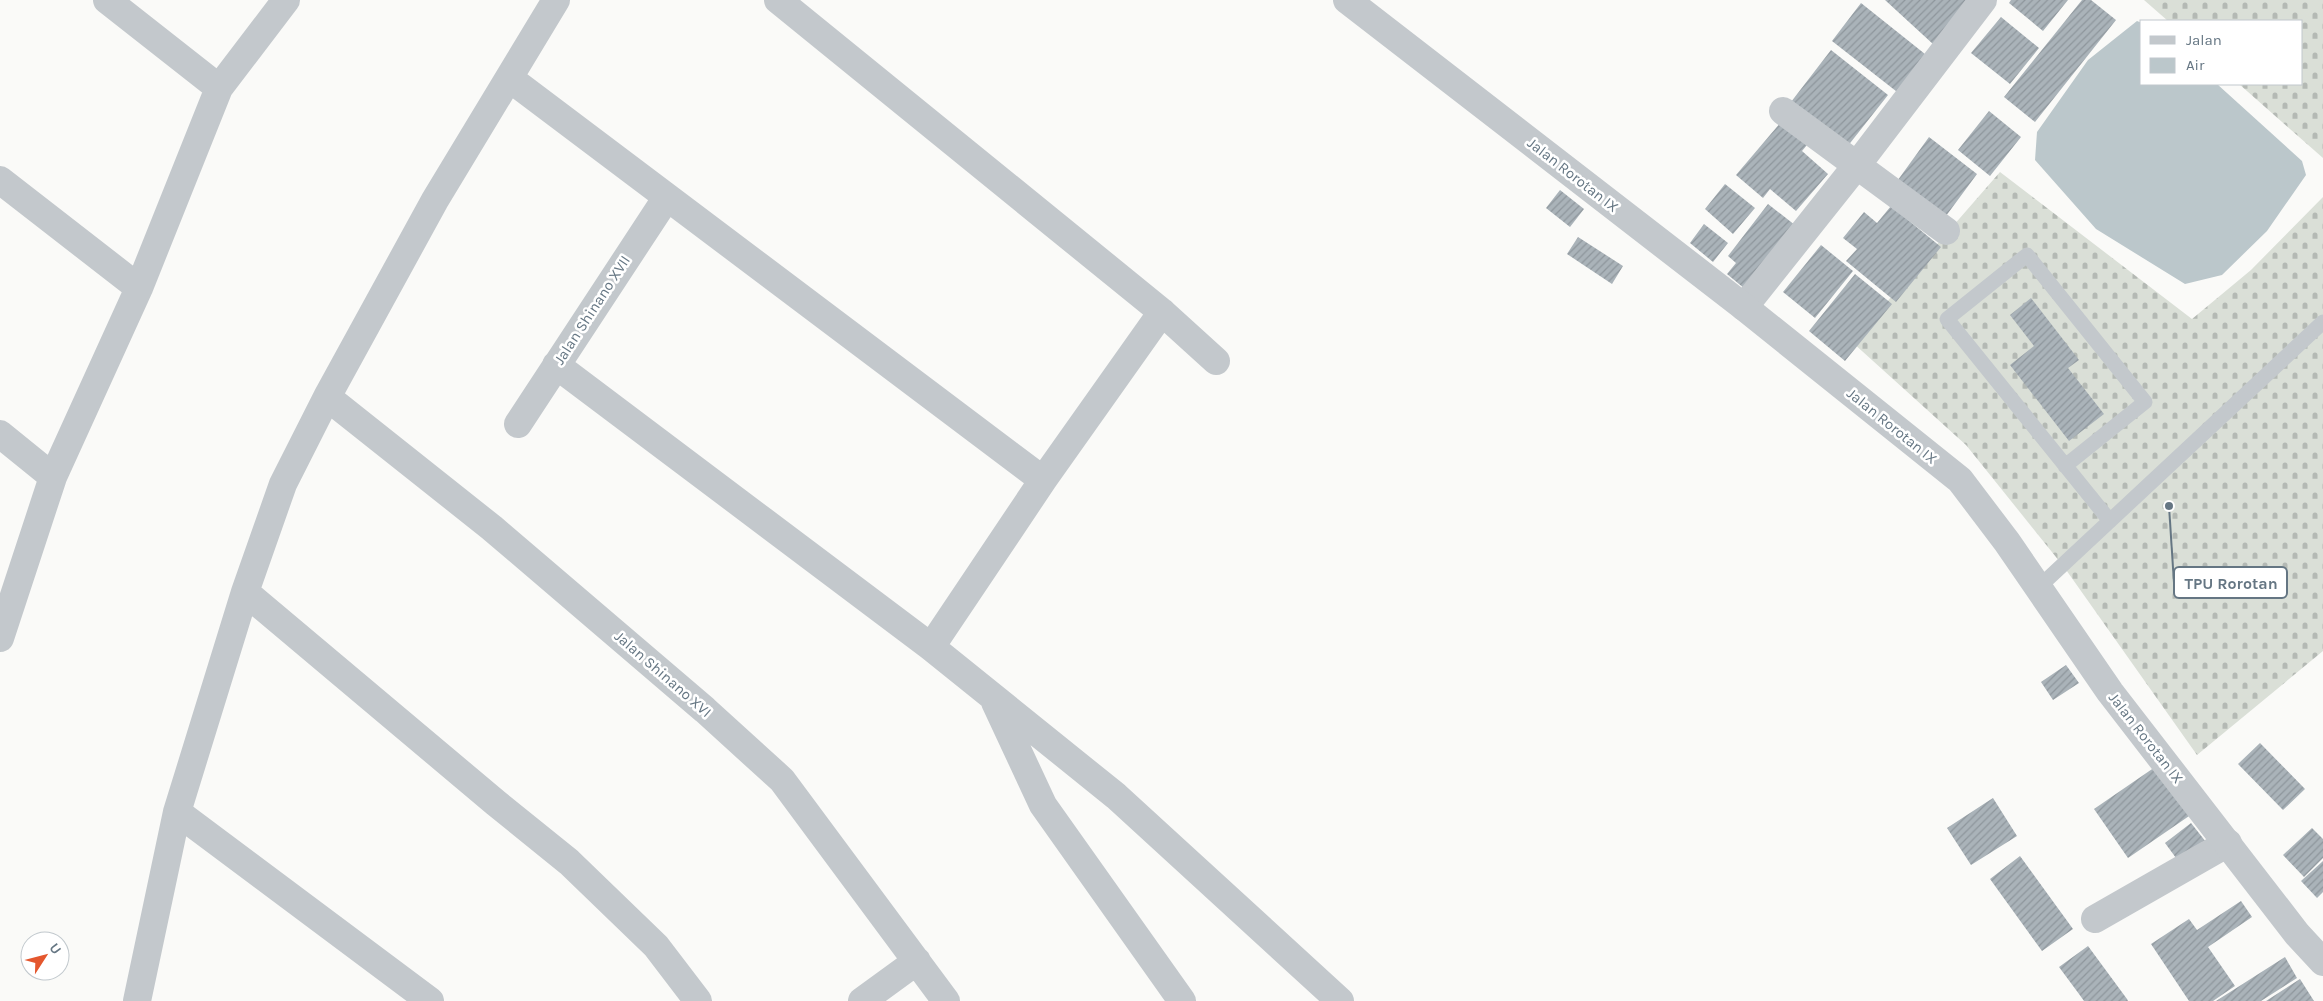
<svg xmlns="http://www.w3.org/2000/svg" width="2323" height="1001" viewBox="0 0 2323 1001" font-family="Karla,sans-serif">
<defs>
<pattern id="cemetery-stones" width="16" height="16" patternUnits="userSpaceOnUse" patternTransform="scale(1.25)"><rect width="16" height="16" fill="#dadfd7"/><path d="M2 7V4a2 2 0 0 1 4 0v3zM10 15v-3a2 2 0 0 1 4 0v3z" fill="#b4b9b4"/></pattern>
<pattern id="building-hatch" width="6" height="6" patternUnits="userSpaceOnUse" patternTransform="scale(1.25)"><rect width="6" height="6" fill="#aab3b9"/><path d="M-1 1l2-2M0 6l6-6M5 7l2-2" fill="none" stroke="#8e969c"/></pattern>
</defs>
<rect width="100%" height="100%" fill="#fafaf8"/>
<path fill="url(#cemetery-stones)" d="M2144 0H2323V158L2239 84H2302V21H2168Z
M2000 172 2192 319 2251 270 2323 197V651L2197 755 2064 567 1966 445 1852 342Z"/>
<path fill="#bbc7cb" d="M2137 21 2142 23V84H2217L2302 161 2306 175 2267 231 2222 275 2185 284 2096 229 2035 160 2037 132 2088 60Z"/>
<path fill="url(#building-hatch)" d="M1885 0H1975L1934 45Z
M2011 0H2068L2043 31 2009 3Z
M2082 0H2091L2116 20 2035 122 2004 97Z
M1861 3 1930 58 1901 95 1832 41Z
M2001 17 2039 48 2010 84 1971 53Z
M1831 50 1888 95 1847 147 1791 102Z
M1989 111 2021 137 1990 176 1958 150Z
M1781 122 1807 145 1802 151 1828 174 1796 211 1770 189 1763 198 1736 175Z
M1929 137 1977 174 1943 220 1895 184Z
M1725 184 1755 208 1733 234 1705 209Z
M1560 190 1584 209 1570 227 1546 208Z
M1768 204 1800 229 1745 289 1727 274 1736 263 1728 256Z
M1891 206 1941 247 1896 302 1846 261 1857 249 1843 238 1864 212 1877 223Z
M1704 224 1728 243 1713 262 1690 243Z
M1578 237 1623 266 1612 284 1567 254Z
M1821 245 1853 271 1815 318 1783 292Z
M1855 274 1892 304 1845 361 1809 331Z
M2031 298 2079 360 2068 368 2104 414 2069 441 2010 365 2034 346 2010 315Z
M2066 665 2079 683 2053 700 2041 682Z
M2260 743 2305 789 2283 810 2238 764Z
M2158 765 2192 814 2128 858 2094 809Z
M1993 798 2017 836 1971 865 1947 828Z
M2191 823 2206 842 2179 862 2165 843Z
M2312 828 2323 839V858L2304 877 2283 855Z
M2020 856 2073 929 2042 951 1990 879Z
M2323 861V892L2317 898 2301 881Z
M2241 901 2252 917 2208 947 2235 986 2213 1001H2189L2151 944 2189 919 2197 930Z
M2088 946 2127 999 2128 1001H2084L2079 994 2059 967Z
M2285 957 2297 978 2261 1001H2216Z
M2300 979 2314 1001H2266Z"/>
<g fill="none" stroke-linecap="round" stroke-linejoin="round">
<path stroke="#c3c8cc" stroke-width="15" d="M2065 466 2145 402 2027 255 1947 319 2110 521
M2039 587 2323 322"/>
<path stroke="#c3c8cc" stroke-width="28" d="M107 0 219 88
M778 0 1162 312 1216 361
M509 78 1043 480
M1783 111 1946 231
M0 180 139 288
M1744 307 1857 165 1983 0
M556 365 931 647 1116 796 1340 1001
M327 397 492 528 705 710 782 780 946 1001
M518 424 667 197
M0 434 53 477
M245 592 496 803 569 862 656 946 698 1001
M0 638 53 477 139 288 219 88 286 0
M931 647 1043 480 1162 312
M995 702 1043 805 1182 1001
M177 812 430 1001
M2095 919 2228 843
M137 1001 177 812 245 592 283 484 327 397 435 200 556 0
M862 1001 917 961"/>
<path stroke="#c3c8cc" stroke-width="28" d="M1347 0 1744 307 1960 480 2007 542 2110 692 2297 934 2323 962"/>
</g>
<g text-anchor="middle" stroke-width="5" stroke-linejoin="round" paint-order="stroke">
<g font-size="15" fill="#657683" stroke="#fff">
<text transform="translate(1573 175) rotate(38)" y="5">Jalan Rorotan IX</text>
<text transform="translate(592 310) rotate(-57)" y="5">Jalan Shinano XVII</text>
<text transform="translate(1892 426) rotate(39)" y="5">Jalan Rorotan IX</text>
<text transform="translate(663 674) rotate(41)" y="5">Jalan Shinano XVI</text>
<text transform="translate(2146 738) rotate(52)" y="5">Jalan Rorotan IX</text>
</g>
</g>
<path fill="none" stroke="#657683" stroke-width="2" d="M2169 506L2174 583"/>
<circle fill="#657683" stroke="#fff" stroke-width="2" cx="2169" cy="506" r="5"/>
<rect fill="#fff" stroke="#657683" stroke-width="2" x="2174" y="567" width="113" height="31" rx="5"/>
<g font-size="16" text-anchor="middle" font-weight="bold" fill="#657683">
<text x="2231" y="589">TPU Rorotan</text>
</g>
<rect x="2140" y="20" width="162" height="65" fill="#ffffff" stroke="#c1c8cd"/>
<rect x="2150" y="36" width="25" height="8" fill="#c3c8cc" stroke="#c1c8cd"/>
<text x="2186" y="45" font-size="15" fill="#657683">Jalan</text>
<rect x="2150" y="58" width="25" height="15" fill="#bbc7cb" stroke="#c1c8cd"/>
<text x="2186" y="70" font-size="15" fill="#657683">Air</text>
<g transform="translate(45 956) rotate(54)"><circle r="24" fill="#ffffff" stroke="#c1c8cd"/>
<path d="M0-4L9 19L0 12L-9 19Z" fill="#e4572e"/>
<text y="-8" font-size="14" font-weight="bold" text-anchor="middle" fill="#657683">U</text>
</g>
</svg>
